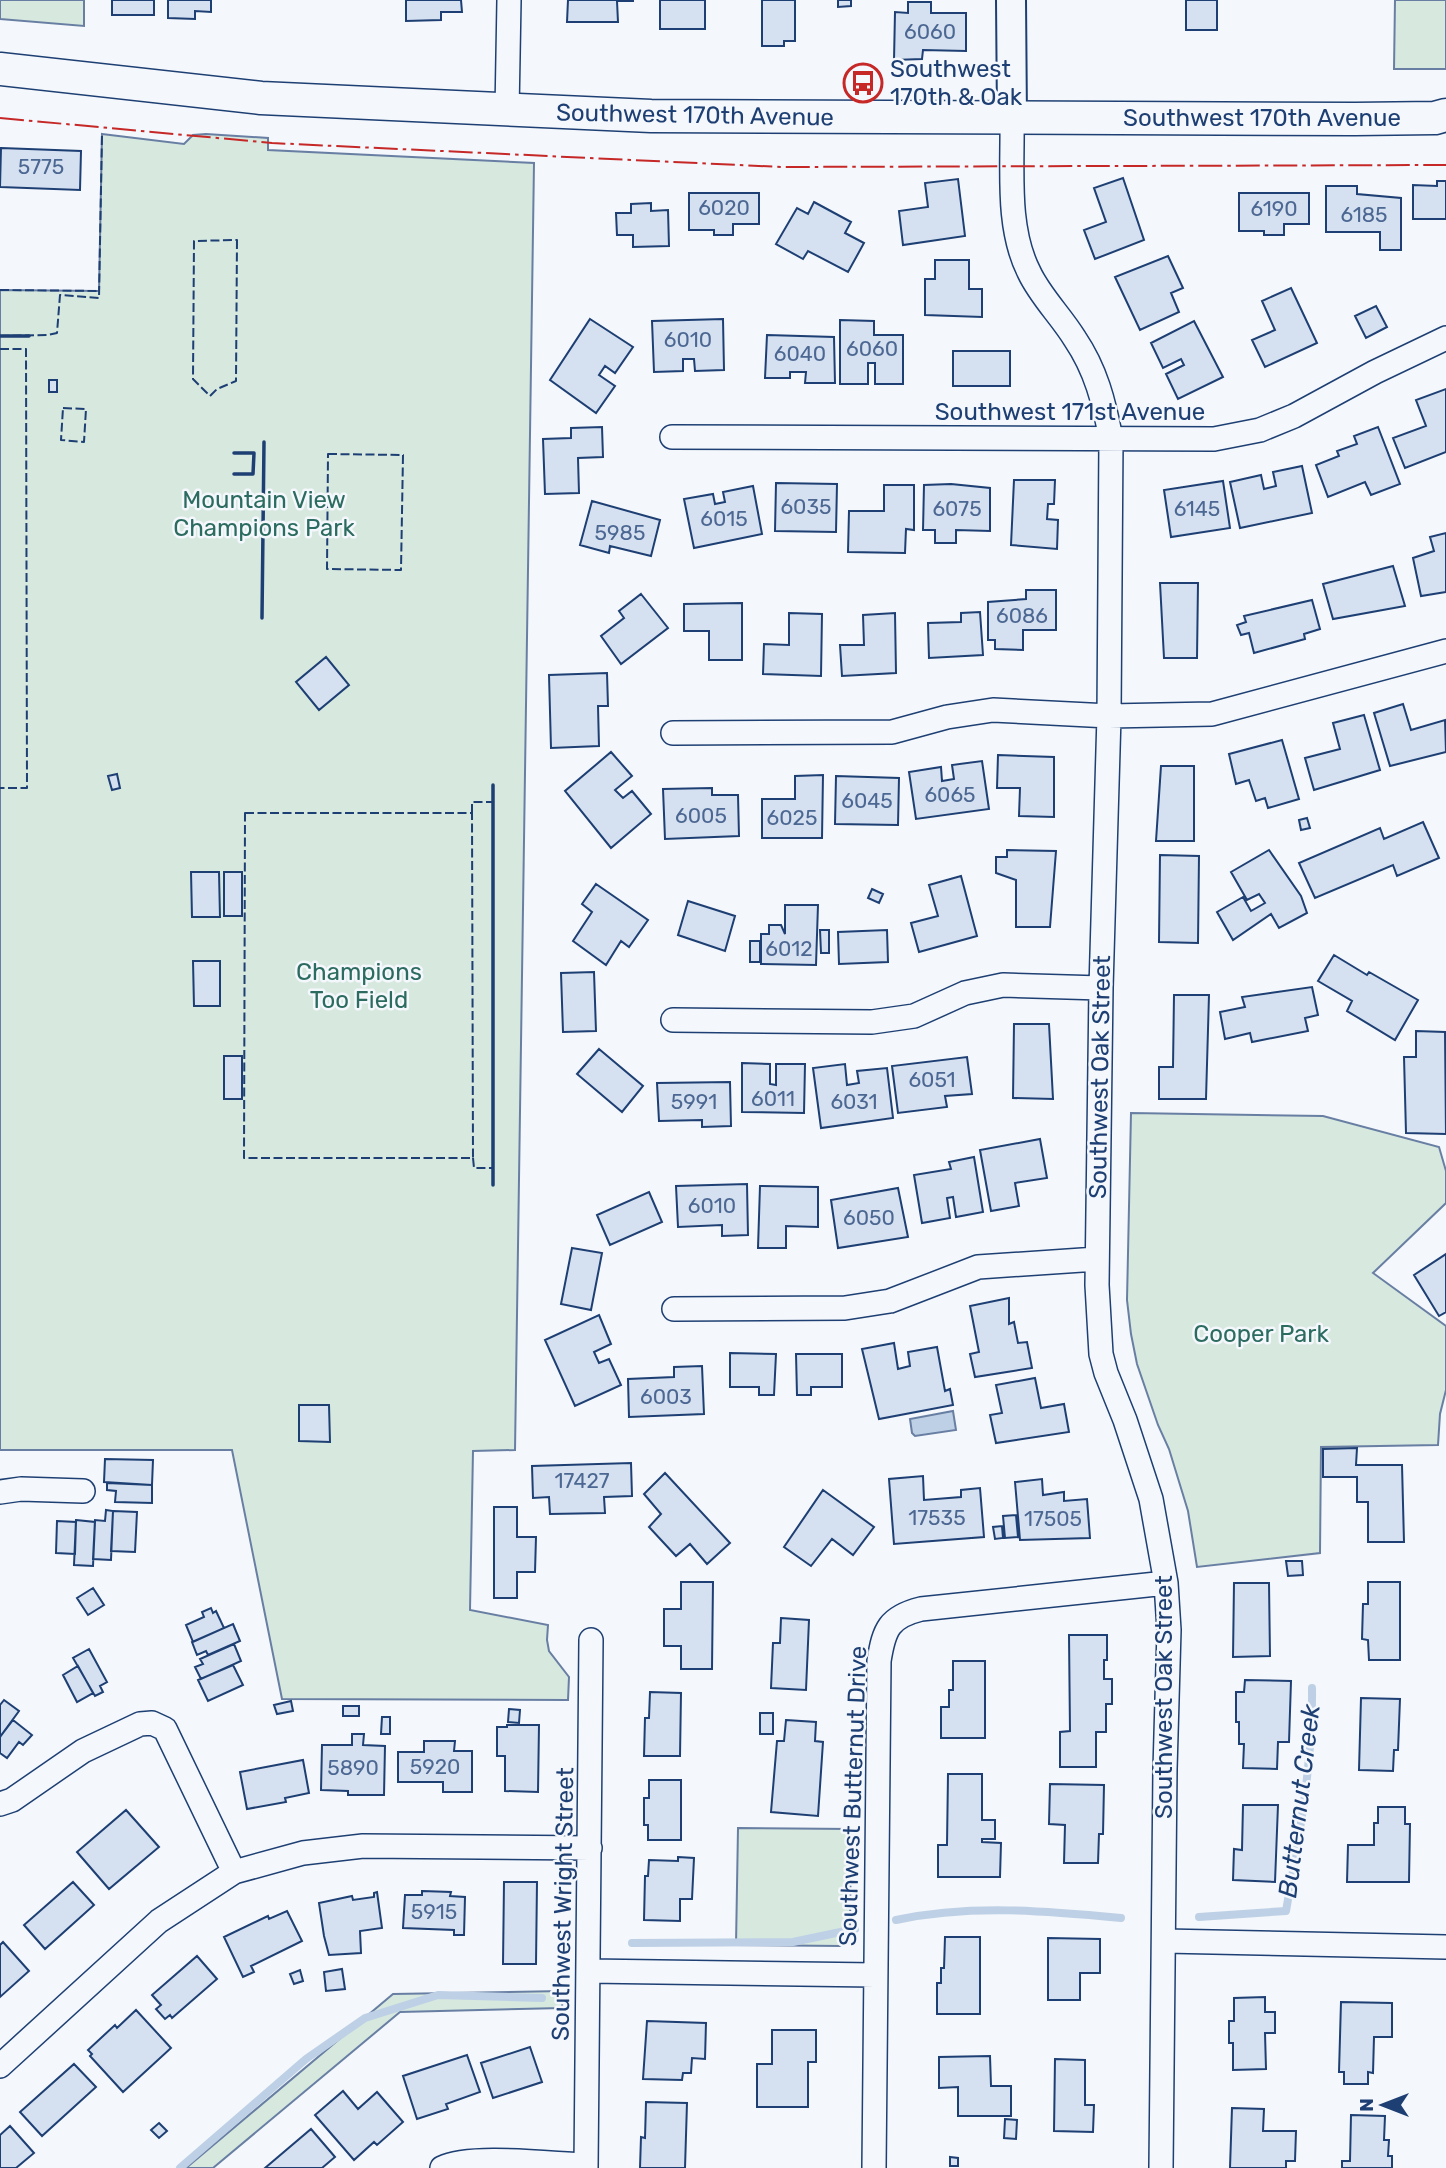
<svg xmlns="http://www.w3.org/2000/svg" width="1446" height="2168" viewBox="0 0 1446 2168" font-family="Rubik,sans-serif">
<rect width="100%" height="100%" fill="#f4f7fb"/>
<path fill="#d7e8df" stroke="#687fa3" stroke-width="2" d="M0 0H84V26L0 19Z
M1395 0H1446V69H1394Z
M102 134 184 144 193 135 206 134 268 138V150L534 163 515 1450 473 1451 470 1610 548 1625 547 1640 549 1651 569 1677 568 1700 282 1699 232 1450H0V290L99 291Z
M1131 1113 1323 1116 1439 1147 1446 1171V1203L1373 1273 1446 1326V1390L1440 1414 1438 1445 1321 1447 1320 1553 1197 1567 1188 1511 1169 1449 1158 1425 1137 1364 1131 1334 1127 1300Z
M738 1828 851 1829 850 1934 848 1942 840 1946 736 1945Z
M563 1991 562 2008 400 2012 213 2168H186L393 1994Z"/>
<path fill="#bed0e5" stroke="#687fa3" stroke-width="2" d="M953 1411 956 1430 915 1436 912 1433 910 1419Z"/>
<g fill="none" stroke-linecap="round" stroke-linejoin="round">
<path stroke="#bed0e5" stroke-width="8" d="M1199 1917 1286 1911C1299 1837 1313 1763 1312 1688
M896 1920C971 1904 1046 1911 1121 1918
M632 1943 793 1942 855 1929
M180 2168 306 2059 365 2018 438 1995 542 1998"/>
</g>
<path fill="#d5e0f0" stroke="#1d3f73" stroke-width="2" d="M112 0H154V15H112Z
M168 0H211V12L195 11V19L168 18Z
M406 0H461L462 12H441V20L406 21Z
M568 0H633V1H617L618 22H567Z
M660 0H705V29H660Z
M762 0H795V41H784V46H762Z
M838 0H851V6L838 7Z
M1186 0H1217V30H1186Z
M908 2H931V13H966V51L923 50 922 59 894 60 895 12 908 13Z
M1 148 81 151 80 190 0 187Z
M1123 178 1144 240 1095 259 1084 230 1106 222 1094 188Z
M958 179 965 236 903 245 899 211 928 207 925 183Z
M1437 181H1446V219H1413V185L1437 186Z
M1326 186H1357V194L1401 198V250H1380V232H1326Z
M689 193H759V224H733V235H714V230H689Z
M1239 193H1309V224H1284V235H1264V231H1239Z
M814 202 851 222 845 233 864 243 848 272 808 251 803 259 776 244 797 208 808 214Z
M651 203V211L668 210 669 246 633 247V235H617L616 213H631V204Z
M1168 256 1183 288 1171 293 1179 312 1140 330 1115 277Z
M935 260H969V289H982V317L925 315V279H935Z
M1291 288 1317 343 1265 367 1252 340 1275 330 1262 301Z
M1376 306 1387 327 1366 338 1355 316Z
M590 319 633 347 615 373 605 366 599 375 615 386 596 413 550 380Z
M723 319 724 370 695 371 694 359H683V371L654 372 652 321Z
M840 320 874 321V335H903V384H875V363H868V384H840Z
M1194 321 1223 377 1178 399 1166 374 1184 365 1181 359 1163 368 1151 343Z
M767 335 834 337 835 383H805L806 372H790V378H765Z
M953 351H1010V386H953Z
M49 380H57V392H49Z
M1446 389V452L1405 468 1393 438 1426 426 1416 400Z
M602 427 603 457 578 458 579 493 545 494 543 439 571 438V428Z
M1378 427 1400 484 1371 495 1365 482 1328 497 1316 465 1339 456 1337 451 1357 444 1354 436Z
M1302 466 1312 513 1240 528 1230 482 1261 475 1264 489 1276 486 1273 472Z
M1014 480H1055L1054 504H1048L1047 519 1058 520 1057 549 1011 545Z
M1223 481 1230 528 1171 537 1164 490Z
M776 483 837 484 836 532 775 531Z
M951 484 990 488V531L956 530V543H935V530H923L924 485Z
M884 485H914V530L906 529 905 553 848 552 849 511H884Z
M753 486 762 534 694 548 684 499 713 494 715 504 725 502 723 492Z
M592 501 660 520 651 556 610 546 609 553 580 545Z
M1446 533V592L1421 596 1413 558 1434 551 1430 537Z
M1393 566 1405 606 1333 619 1323 584Z
M1160 583H1198L1197 658H1164Z
M1026 590H1056V630H1023V650L995 649V640H988V602L1026 599Z
M641 594 668 628 621 664 601 636 624 618 619 611Z
M1312 600 1320 629 1304 634 1305 639 1254 653 1249 633 1241 635 1237 625 1246 622 1244 616Z
M742 603V660H709V631H684V604Z
M980 612 983 655 929 658 928 623 961 622V613Z
M789 613 822 614 821 676 763 674 764 644 789 645Z
M895 613 896 673 842 676 840 645H864L863 615Z
M326 657 349 685 319 710 296 682Z
M607 673 608 706H598L599 746 551 748 549 675Z
M1403 704 1411 730 1445 720 1446 752 1390 766 1374 713Z
M1364 715 1380 770 1314 790 1305 758 1340 749 1333 723Z
M1282 740 1299 799 1268 808 1265 798 1256 801 1249 780 1236 784 1229 754Z
M611 752 632 776 615 790 623 798 632 791 651 814 611 848 565 791Z
M998 755 1054 757V817L1019 816 1020 788H997Z
M982 761 989 809 916 819 909 772 941 767 942 781 954 779 952 765Z
M1161 766H1194V841H1156Z
M117 774 120 788 112 790 108 776Z
M823 775 822 838H762V799H795V776Z
M836 776 899 778 898 825 835 824Z
M712 788V795H738L739 836 665 839 663 789Z
M1307 818 1310 828 1301 830 1299 820Z
M1423 822 1439 858 1397 876 1393 865 1315 898 1299 863 1380 828 1384 839Z
M1007 850 1056 851 1050 927H1016V880L996 873V857H1007Z
M1269 850 1301 896 1307 913 1279 928 1271 914 1233 940 1217 912 1243 897 1251 911 1265 903 1259 894 1247 900 1231 872Z
M1160 855 1199 856 1198 943 1159 942Z
M191 872H219L220 917H192Z
M224 872H242V916H224Z
M961 876 977 936 919 952 911 923 938 916 929 885Z
M596 884 648 920 629 947 621 941 606 965 573 941 592 912 582 904Z
M872 889 883 894 879 903 868 898Z
M688 901 735 916 725 951 678 935Z
M785 905H818L816 965 761 964V934H769V925H781L785 934Z
M820 930H829V953H821Z
M887 930 888 962 839 964 838 932Z
M750 941H760V962H750Z
M1334 955 1367 975 1369 972 1418 1000 1395 1040 1347 1011 1352 1001 1318 981Z
M193 961H220V1006H194Z
M594 972 596 1031 563 1032 561 973Z
M1312 987 1318 1015 1305 1018 1308 1031 1252 1042 1250 1033 1225 1039 1220 1012 1245 1007 1242 997Z
M1174 995H1209L1206 1099H1159V1067H1173Z
M1014 1024H1049L1053 1099 1013 1098Z
M1416 1031 1445 1032 1446 1134 1406 1133 1404 1057H1416Z
M599 1049 643 1086 622 1112 577 1074Z
M224 1056H242V1099H224Z
M967 1057 972 1094 945 1096 947 1107 898 1113 892 1066Z
M742 1063 770 1064V1084L776 1085V1064H805L804 1113 742 1112Z
M845 1064 847 1085 859 1083 857 1071 887 1068 893 1118 821 1128 813 1068Z
M730 1082 731 1126 702 1127V1120L659 1121 657 1083Z
M1040 1139 1047 1178 1015 1183 1019 1206 991 1211 980 1150Z
M974 1157 983 1212 956 1217 953 1197 947 1198 950 1218 922 1223 914 1175 951 1169 949 1162Z
M747 1184 748 1235 722 1236V1225L678 1227 676 1186Z
M760 1186 818 1187V1227L786 1226V1248H758Z
M898 1188 908 1237 838 1248 831 1200Z
M649 1192 662 1222 610 1245 597 1215Z
M572 1248 602 1253 591 1310 561 1304Z
M1446 1254V1312L1439 1316 1414 1275Z
M1009 1298V1324L1014 1322 1018 1343 1027 1342 1032 1368 975 1377 970 1354 979 1352 970 1306Z
M599 1315 611 1344 594 1352 599 1363 609 1359 621 1385 575 1406 545 1340Z
M894 1343 898 1369 910 1366 908 1352 937 1347 945 1391 950 1389 953 1405 879 1419 862 1349Z
M730 1353 776 1354 774 1395H759V1387H730Z
M796 1354H842V1387H811V1395H797Z
M702 1366 704 1414 629 1417 628 1379 674 1377V1367Z
M1035 1378 1041 1408 1064 1404 1069 1432 996 1443 990 1415 1002 1413 996 1385Z
M299 1405H329L330 1442 299 1441Z
M1357 1448 1356 1465H1402L1404 1542H1368V1502H1357V1477H1323V1449Z
M105 1459 153 1460 152 1485 104 1482Z
M631 1463 632 1496 604 1497 605 1513 550 1514 549 1497 533 1498 532 1466Z
M665 1473 730 1543 707 1564 690 1544 676 1556 649 1527 661 1514 644 1494Z
M923 1476 924 1500 961 1497V1490L980 1488 984 1537 894 1544 889 1479Z
M1042 1479 1043 1495 1064 1492V1501L1087 1499 1090 1538 1020 1540 1015 1482Z
M107 1483 152 1485V1503L115 1502 116 1491 107 1490Z
M823 1490 874 1527 853 1555 832 1539 811 1566 784 1547Z
M494 1507H517V1537H536L535 1572H517V1598H494Z
M106 1510 113 1511 111 1560 93 1559 95 1520 105 1521Z
M113 1511 137 1512 135 1552 111 1551Z
M1016 1515 1018 1537 1005 1538 1003 1516Z
M76 1520 95 1522 93 1566 74 1565Z
M57 1521 76 1522 75 1554 56 1553Z
M1002 1526 1003 1538 995 1539 993 1527Z
M1286 1561H1302L1303 1575 1288 1576Z
M681 1582H713L712 1669H681V1646H664V1609H681Z
M1368 1582H1400V1660H1369L1368 1640 1362 1639 1363 1604H1368Z
M1234 1583H1269L1270 1656 1233 1657Z
M93 1588 104 1605 88 1615 77 1598Z
M211 1608 213 1613 216 1611 224 1628 193 1642 186 1625 204 1617 202 1612Z
M781 1618 809 1620 806 1690 771 1688 773 1643H780Z
M233 1624 240 1641 208 1655 206 1651 197 1655 192 1642Z
M1069 1635H1107V1660H1104V1679H1112V1704H1106V1732H1096V1767H1060V1732L1070 1731Z
M234 1644 241 1661 201 1679 195 1667 203 1664 200 1659Z
M89 1649 107 1682 100 1686 103 1692 95 1696 73 1658Z
M953 1661H985V1738H941V1707H949V1690H953Z
M233 1665 243 1685 208 1701 198 1680Z
M78 1666 93 1693 77 1702 63 1675Z
M1245 1680 1291 1681 1289 1742H1278L1277 1769 1243 1768 1244 1744H1239V1722H1236V1692H1244Z
M650 1692 681 1693 680 1756H644L645 1718H649Z
M1361 1698 1400 1699 1398 1750H1394L1393 1771 1359 1770Z
M4 1700 19 1711 0 1737V1705Z
M291 1701 293 1711 277 1714 274 1705Z
M343 1706H359V1716H343Z
M509 1709 520 1710 519 1723 508 1722Z
M760 1713H773V1734H760Z
M382 1717H390V1734H381Z
M13 1720 32 1735 23 1745 19 1742 7 1758 0 1753V1737Z
M786 1720 816 1722 815 1741 823 1742 818 1816 771 1812 777 1741H784Z
M507 1725H539L538 1792 505 1791V1756H497V1727H507Z
M352 1734H364L363 1745 385 1746 384 1795H348V1791L321 1790 322 1745H352Z
M424 1741H455L454 1751H472V1792H443V1782H398V1752H424Z
M303 1760 309 1793 285 1798 286 1802 247 1809 240 1772Z
M948 1774H982V1820H995V1839H982V1842L1001 1843 1000 1877H938V1845H947Z
M649 1780H681V1840H648V1825H644V1798H649Z
M1050 1784 1104 1785 1103 1834H1099L1098 1863H1064L1065 1825 1049 1824Z
M1243 1805H1278L1275 1882 1233 1880 1234 1849 1242 1850Z
M1378 1807H1405V1824H1410L1409 1882H1347L1348 1845H1374V1823H1378Z
M126 1810 159 1847 109 1889 77 1852Z
M678 1857 694 1858 692 1899H680V1921L644 1920 645 1876H648L649 1860 678 1861Z
M73 1882 94 1905 45 1949 24 1925Z
M504 1882H537L536 1964H503Z
M422 1891 451 1892 450 1896 465 1897 464 1935H454V1930L403 1928 405 1895H422Z
M377 1892 382 1928 360 1931 361 1953 329 1955 324 1936 319 1903 352 1896 353 1900 374 1897V1893Z
M287 1911 302 1941 251 1966 254 1972 243 1977 224 1937 268 1916 269 1919Z
M945 1937H980V2014H937V1983H941V1968H944Z
M1048 1938 1100 1939V1973H1080V2000H1048Z
M3 1942 29 1971 0 1997V1945Z
M197 1956 217 1979 172 2018 170 2015 165 2019 156 2009 161 2005 152 1995Z
M342 1969 345 1989 326 1991 324 1972Z
M300 1970 303 1981 294 1984 290 1974Z
M1265 1997V2012H1275V2033H1265L1266 2069 1233 2070V2043H1229V2021H1234V1998Z
M1341 2002 1392 2003V2037H1374L1373 2073 1368 2072V2084H1344V2072H1339Z
M136 2010 171 2048 123 2092 90 2056 92 2054 88 2050 115 2025 117 2028Z
M647 2021 706 2023 705 2059 692 2058 691 2073H683L682 2080 643 2079Z
M772 2030H816V2062H808V2107H757V2064H772Z
M530 2047 542 2082 493 2098 481 2063Z
M467 2055 480 2092 446 2104 448 2109 417 2119 403 2076Z
M990 2056 991 2086H1011V2116H958V2087L939 2088V2057Z
M1055 2059 1085 2060V2105H1094L1093 2132 1054 2131Z
M74 2064 96 2087 42 2136 20 2112Z
M343 2091 358 2109 377 2092 403 2122 377 2145 374 2142 354 2160 315 2115Z
M646 2102 687 2103 685 2168H640L641 2137 645 2138Z
M1232 2108 1264 2109 1263 2131H1296L1295 2161H1286V2168H1230Z
M1351 2115 1385 2116 1384 2140H1389L1388 2156H1392V2168H1342V2161H1350Z
M1005 2119 1017 2120 1016 2139 1004 2138Z
M159 2123 167 2131 159 2138 151 2130Z
M10 2126 34 2153 16 2168H0V2135Z
M311 2129 335 2157 322 2168H265Z
M950 2157 958 2158V2166H950Z"/>
<g fill="none" stroke-linecap="round" stroke-linejoin="round">
<defs>
<path id="minor" d="M507 111 509 0
M1012 118C1013 168 1006 227 1029 272 1040 296 1061 316 1075 339 1096 370 1104 402 1111 439L1109 716 1101 988 1097 1285 1101 1354 1106 1373 1125 1420 1151 1499 1166 1583 1169 1630 1165 1769 1161 2168
M672 437 1214 439 1260 430 1294 416 1375 372 1446 338
M673 733 892 732 947 717 993 710 1109 716 1212 714 1446 651
M673 1020 872 1022 914 1016 965 993 1003 985 1101 988
M674 1309 845 1308 890 1301 978 1267 1097 1259
M0 1492 21 1489 83 1491
M0 1804 12 1800 83 1751 140 1724 152 1723 165 1729 234 1872
M1165 1941 1446 1947
M589 1971 875 1975
M0 2066 159 1921 234 1872 303 1853 363 1846 590 1848
M442 2168C470 2154 552 2164 586 2165
M586 2168 591 1640
M874 2168 879 1661C884 1629 889 1617 921 1609L1166 1583"/>
<path id="tertiary" d="M1011 0 1012 118"/>
<path id="secondary" d="M0 69 261 98 651 116 1355 119 1435 118 1446 115"/>
</defs>
<use href="#minor" stroke="#1d3f73" stroke-width="26"/>
<use href="#tertiary" stroke="#1d3f73" stroke-width="32"/>
<use href="#secondary" stroke="#1d3f73" stroke-width="35"/>
<use href="#minor" stroke="#f4f7fb" stroke-width="23"/>
<use href="#tertiary" stroke="#f4f7fb" stroke-width="28"/>
<use href="#secondary" stroke="#f4f7fb" stroke-width="32"/>
<path stroke="#1d3f73" stroke-width="2" stroke-dasharray="9 3.5" stroke-linecap="butt" d="M237 240 236 381 217 389 210 396 193 379 194 241Z
M0 290 100 291
M0 336 48 335 57 333 60 295 99 298 102 134
M0 349H26L27 788H0
M63 408 86 409 84 442 61 440Z
M328 454 403 455 401 570 327 569Z
M245 813H472L473 1158H244Z
M472 813V802H493
M473 1158 474 1168H493"/>
<path stroke="#1d3f73" stroke-width="3.5" d="M0 336H29
M234 474H253L254 453H234
M262 618 264 442
M493 785V1185"/>
<path stroke="#c62828" stroke-width="2" stroke-dasharray="24 5 3.5 5" stroke-linecap="butt" d="M0 118 272 143 781 167 1446 165"/>
</g>
<defs>
<symbol id="bus-ring" viewBox="-11 -11 22 22"><circle r="9.5" fill="#f4f7fb" stroke="#c62828" stroke-width="1.5"/><path d="M-5-6H5V4H4V6H2V4H-2V6H-4V4H-5ZM-3.5-4V0h7V-4ZM-3.5 1.2v1.5H-2V1.2ZM2 1.2v1.5H3.5V1.2Z" fill="#c62828"/></symbol>
</defs>
<g fill-rule="evenodd">
<use href="#bus-ring" x="841" y="61" width="44" height="44"/>
</g>
<g text-anchor="middle" stroke-width="5" stroke-linejoin="round" paint-order="stroke">
<g font-size="21" fill="#4b6792">
<text x="930" y="39">6060</text>
<text x="41" y="174">5775</text>
<text x="724" y="215">6020</text>
<text x="1274" y="216">6190</text>
<text x="1364" y="222">6185</text>
<text x="688" y="347">6010</text>
<text x="872" y="356">6060</text>
<text x="800" y="361">6040</text>
<text x="806" y="514">6035</text>
<text x="957" y="516">6075</text>
<text x="1197" y="516">6145</text>
<text x="724" y="526">6015</text>
<text x="620" y="540">5985</text>
<text x="1022" y="623">6086</text>
<text x="950" y="802">6065</text>
<text x="867" y="808">6045</text>
<text x="701" y="823">6005</text>
<text x="792" y="825">6025</text>
<text x="789" y="956">6012</text>
<text x="932" y="1087">6051</text>
<text x="773" y="1106">6011</text>
<text x="694" y="1109">5991</text>
<text x="854" y="1109">6031</text>
<text x="712" y="1213">6010</text>
<text x="869" y="1225">6050</text>
<text x="666" y="1404">6003</text>
<text x="582" y="1488">17427</text>
<text x="937" y="1525">17535</text>
<text x="1053" y="1526">17505</text>
<text x="435" y="1774">5920</text>
<text x="353" y="1775">5890</text>
<text x="434" y="1919">5915</text>
</g>
<g font-size="24" fill="#1d3f73" stroke="#f4f7fb" text-anchor="start">
<text x="890" y="77">Southwest<tspan x="890" dy="28">170th &amp; Oak</tspan></text>
</g>
<g font-size="24" fill="#1d3f73" stroke="#f4f7fb">
<text transform="translate(695 115) rotate(1)" y="8">Southwest 170th Avenue</text>
<text x="1262" y="126">Southwest 170th Avenue</text>
<text x="1070" y="420">Southwest 171st Avenue</text>
<text transform="translate(1100 1077) rotate(-89)" y="8">Southwest Oak Street</text>
<text transform="translate(1164 1697) rotate(-90)" y="8">Southwest Oak Street</text>
<text transform="translate(853 1796) rotate(-88)" y="8">Southwest Butternut Drive</text>
<text transform="translate(563 1904) rotate(-89)" y="8">Southwest Wright Street</text>
</g>
<g font-size="24" fill="#2c6c60" stroke="#f4f7fb">
<text x="264" y="508">Mountain View<tspan x="264" dy="28">Champions Park</tspan></text>
<text x="359" y="980">Champions<tspan x="359" dy="28">Too Field</tspan></text>
<text x="1261" y="1342">Cooper Park</text>
</g>
<g font-size="26" font-style="italic" fill="#1d3f73" stroke="#f4f7fb">
<text transform="translate(1299 1801) rotate(-83)" y="9">Butternut Creek</text>
</g>
</g>
<g transform="translate(1383 2105) rotate(270)" stroke="#f4f7fb" stroke-width="5" paint-order="stroke">
<path d="M0-5L12 26L0 18L-12 26Z" fill="#1d3f73"/>
<text y="-10" font-size="19" font-weight="bold" text-anchor="middle" fill="#1d3f73">N</text>
</g>
</svg>
